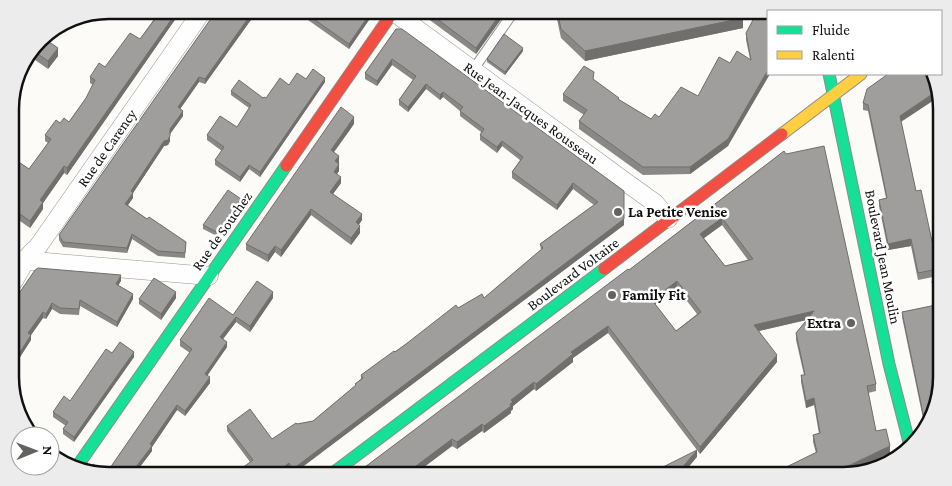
<svg xmlns="http://www.w3.org/2000/svg" width="952" height="486" viewBox="0 0 952 486" font-family="'Crimson Pro',serif">
<rect width="100%" height="100%" fill="#fcfbf7"/>
<g fill="none" stroke-linecap="round" stroke-linejoin="round">
<defs>
<path id="lane" d="M473 70 515 10"/>
<path id="street" d="M391 10 627 183 655 203 668 219
M11 259 209 276
M11 285C20 273 25 256 37 248L203 10"/>
<path id="fast" d="M816 10V11
M829 74 889 364 910 446
M76 468 286 166
M329 476 604 269"/>
<path id="slow" d="M782 134 861 74"/>
<path id="jam" d="M286 166 393 12
M604 269 782 134"/>
</defs>
<use href="#lane" stroke="#969694" stroke-width="11"/>
<use href="#street" stroke="#969694" stroke-width="19"/>
<use href="#fast" stroke="#8d8c8b" stroke-width="13"/>
<use href="#slow" stroke="#8d8c8b" stroke-width="13"/>
<use href="#jam" stroke="#8d8c8b" stroke-width="13"/>
<use href="#lane" stroke="#fffefe" stroke-width="9"/>
<use href="#street" stroke="#fffefe" stroke-width="18"/>
<use href="#fast" stroke="#16e098" stroke-width="11"/>
<use href="#slow" stroke="#ffcf43" stroke-width="11"/>
<use href="#jam" stroke="#f24e42" stroke-width="11"/>
</g>
<path fill="#8a8886" fill-rule="evenodd" d="M150 10H181V11L67 175 64 173 43 203V209L30 228 10 214V156L29 169 48 143 45 141V135L60 123 69 122 86 98 93 85 90 83V77L105 67 140 39 154 19 151 17V11Z
M217 10H258L205 84 199 82 180 109 183 116 170 134V141L168 145 164 146 133 193V198L128 205 147 219 186 242 185 258 158 256 132 239 127 253 63 247 59 240V235Z
M308 10H371V17L349 49 308 20V15L310 11Z
M416 10H507V11L476 54Z
M555 10H741L743 28 585 61 561 38Z
M768 15 728 146 690 174 643 175 579 129V121L584 115 563 101V94L594 80 619 100 651 119 659 117 698 96 730 63 750 59 746 40V33Z
M396 29 624 191V225L293 474 289 469 250 462 227 431V426L272 439 297 424 313 421 355 386V384L361 379V375L458 308 484 298 541 250 540 244 594 205 573 189 557 210 512 178V172L520 160 502 146 497 153 480 140V135L481 132 460 116V111L443 97 440 100 426 89 408 112 399 105V100L413 80 392 65 377 86 365 79V73Z
M42 37 58 56 48 69 28 55Z
M523 51 505 75 487 62V59Z
M888 74 941 96V109L934 100 901 122 916 191 938 269V276L918 280 911 246 888 250 879 206V200L886 198 868 111 863 110V103Z
M306 79 325 82 260 177 249 169 240 182 215 165V160L222 151 207 140V135L237 127 249 108 231 95V91L266 98 289 85Z
M354 124 334 152 339 163V171L337 174 341 183 333 194 362 220 359 225 360 233 351 245 311 215 281 257 275 252 268 262 246 250V244Z
M784 151 876 384V391L868 393 876 431 890 453H816L813 442V435L819 434 814 405 806 408 801 382V375H804L796 340V333L807 320 759 331 777 362 700 454 608 333 573 358V362L536 391 534 389 513 406V409L511 411V413L484 433 482 431 457 449 452 446 412 476H353L629 270ZM722 225 748 260 725 266 704 238ZM677 288 697 314 676 331 655 304Z
M241 204 217 236 203 229V225Z
M11 233 17 237V242H11Z
M942 279 932 421 925 428 902 317V312L935 305 932 286V281Z
M121 281 118 285 133 299 117 327 80 306 79 315 60 314 52 309 46 319 43 318 31 335V340L13 368 14 375 11 380V305Z
M176 298 161 320 139 304V299Z
M273 298 250 332 236 322 223 339 227 347 207 375 210 383 185 416 177 410 152 447V451L133 476H114L110 473V468L190 353 180 346V340Z
M112 353 134 357 74 442 63 434V429L66 426 53 417V412L70 401Z"/>
<path fill="#706f6d" d="M178 10H181V11L67 175V168Z
M254 10H258L205 84V79Z
M503 10H507V11L476 54V48Z
M371 12V17L349 49V44Z
M743 18V28L585 61V51Z
M58 48V56L48 69V61Z
M523 48V51L505 75V72Z
M392 59V65L377 86V81Z
M768 70V74H770L728 146 690 174V167Z
M199 77V82L178 112V107Z
M325 78V82L260 177V172Z
M426 84V89L408 112V107Z
M443 92V97L440 100V95Z
M934 93V100L900 122V116Z
M183 111V116L170 134V129Z
M354 117V124L331 156V150Z
M170 136V141L168 145 164 146 133 193V198L125 209V204L131 191 164 141Z
M502 141V146L497 153V147Z
M339 156V163L335 168V161Z
M339 164V171L334 178V172Z
M249 165V169L240 182V177Z
M64 166V173L43 203V209L30 228V221L40 200Z
M341 177V183L330 198V192Z
M573 183V189L557 210V205Z
M241 199V204L217 236V232Z
M311 209V215L281 257V250Z
M362 214V220L356 228V222Z
M722 218V225L700 241V234Z
M624 219V225L293 474V469Z
M360 226V233L351 245V238Z
M132 234V239L127 253V248Z
M911 239V246L888 250V244Z
M275 246V252L268 262V255Z
M121 275V281L116 289V284Z
M677 281V288L652 307V300Z
M176 292V298L161 320V314Z
M273 292V298L250 332V326Z
M133 294V299L117 327V322Z
M52 303V309L46 319V314Z
M814 311V318L754 332V325Z
M43 312V318L31 335V340L11 371V366L28 333Z
M236 317V322L220 343V337Z
M608 326V333L573 358V362L536 391V384L571 352Z
M227 342V347L205 379V374Z
M134 352V357L74 442V437Z
M777 355V362L700 454V447Z
M14 370V375L11 380V375Z
M210 377V383L185 416V411Z
M534 382V389L513 406V409L511 411V413L484 433V426L511 400Z
M814 398V405L806 408V401Z
M177 405V410L152 447V451L133 476H129L150 444Z
M482 424V431L457 449V442Z
M452 439V446L412 476H408V472Z
M890 446V453L842 476H827Z
M697 450V457L681 476H675Z
M289 463V469L280 476H272Z
M405 469V476H395L401 472Z"/>
<path fill="#a09e9c" stroke="#706f6d" fill-rule="evenodd" d="M151 10H178L67 168 64 166 40 200 43 202 30 221 10 207V156L29 169 51 139 45 135 56 120 60 123 64 118 69 122 86 98 95 80 90 77 99 63 105 67 130 33 140 39 158 15Z
M217 10H254L205 79 199 77 178 107 183 111 170 129V136L168 140 164 141 131 191 133 193 125 204 147 219 149 217 186 242 185 253 158 251 132 234 127 248 63 242 59 235Z
M311 10H371V12L349 44 308 15Z
M425 10H503L476 48Z
M557 10H741L743 18 585 51 561 29Z
M838 10H844L849 11H839Z
M768 15V70L728 139 690 167H643L579 121 587 110 563 94 584 66 594 72 593 79 619 98 618 99 651 119 655 114 659 117 681 87 698 96 719 57 730 63 737 51 751 60 746 33 754 18Z
M396 29H402L624 191V219L293 469 289 463 272 476H231L253 460 227 426 250 409 272 439 296 423 297 424 313 421 356 385 355 384 363 378 361 375 394 351 395 352 406 344 456 305 458 308 482 294 484 298 543 248 540 244 598 202 573 183 557 205 512 172 523 157 502 141 497 147 480 135 484 129 460 111 463 107 443 92 440 95 426 84 408 107 399 100 416 76 392 59 377 81 365 73Z
M504 34 523 48 505 72 487 59Z
M42 37 58 48 48 61 32 50Z
M313 69 325 78 260 172 249 165 240 177 215 160 224 147 207 135 220 116 237 127 251 105 231 91 239 80 263 98 264 97 266 98 280 78 289 85 297 73 306 79Z
M888 74H933L941 96V103L934 93 900 116 916 191 921 190 938 269 918 273 911 239 888 244 879 200 887 198 868 105 863 103 867 89Z
M341 107 354 117 331 150 339 156 335 161 339 164 334 172 341 177 330 192 362 214 356 222 360 226 351 238 311 209 281 250 275 246 268 255 246 244Z
M824 146 876 384 867 386 876 431 886 429 890 446 827 476H768L817 452 813 435 820 433 814 398 806 401 801 375H805L796 333 814 311 754 325 777 355 700 447 608 326 571 352 573 354 536 384 534 382 511 400 513 402 510 404 511 406 484 426 482 424 457 442 452 439 408 472 405 469 395 476H353L628 269 629 270 784 151 786 154ZM722 218 753 259 725 266 700 234ZM677 281 701 312 676 331 652 300Z
M228 190 241 199 217 232 203 225Z
M11 233 17 237 11 236Z
M38 268 121 275 116 284 133 294 117 322 80 300 79 309 60 308 52 303 46 314 43 312 28 333 31 335 11 366V305L35 270Z
M154 278 176 292 161 314 139 299Z
M942 279V378L932 421 926 428 902 312 936 305 932 281Z
M257 281 273 292 250 326 236 317 220 337 227 342 205 374 210 377 185 411 177 405 150 444 152 446 129 476H122L110 468 192 349 180 340 209 298 233 315Z
M120 342 134 352 74 437 63 429 68 422 53 412 64 396 70 401 106 349 112 353Z
M11 367 14 370 11 375Z
M697 450 675 476H645Z
M93 464 110 476 88 471Z
M636 470 640 476H627Z"/>
<g fill="#636261" stroke="#fff" stroke-width="2">
<circle cx="618" cy="212" r="5"/>
<circle cx="612" cy="295" r="5"/>
<circle cx="851" cy="323" r="5"/>
</g>
<g text-anchor="middle" stroke-width="5" stroke-linejoin="round" paint-order="stroke">
<g font-size="15" fill="#101010" stroke="#fff">
<text transform="translate(531 113) rotate(36)" y="5">Rue Jean-Jacques Rousseau</text>
<text transform="translate(107 148) rotate(-55)" y="5">Rue de Carency</text>
<text transform="translate(222 231) rotate(-55)" y="5">Rue de Souchez</text>
<text transform="translate(883 257) rotate(79)" y="5">Boulevard Jean Moulin</text>
<text transform="translate(573 274) rotate(-37)" y="5">Boulevard Voltaire</text>
</g>
<g font-size="15" font-weight="bold" fill="#101010" stroke="#fff" text-anchor="start">
<text x="628" y="217">La Petite Venise</text>
<text x="622" y="300">Family Fit</text>
<text x="841" y="328" text-anchor="end">Extra</text>
</g>
</g>
<path d="M0 0H952V486H0ZM109 19H843A90 90 0 0 1 933 109V377A90 90 0 0 1 843 467H109A90 90 0 0 1 19 377V109A90 90 0 0 1 109 19Z" fill="#ececec" fill-rule="evenodd"/>
<path fill="none" stroke="#101010" stroke-width="2.5" d="M109 19H843A90 90 0 0 1 933 109V377A90 90 0 0 1 843 467H109A90 90 0 0 1 19 377V109A90 90 0 0 1 109 19Z"/>
<rect x="767" y="10" width="175" height="65" fill="#ffffff" stroke="#9f9f9f"/>
<rect x="777" y="26" width="25" height="8" fill="#16e098" stroke="#9f9f9f"/>
<text x="812" y="35" font-size="15" fill="#101010">Fluide</text>
<rect x="777" y="51" width="25" height="8" fill="#ffcf43" stroke="#9f9f9f"/>
<text x="812" y="60" font-size="15" fill="#101010">Ralenti</text>
<g transform="translate(35 451) rotate(89)"><circle r="24" fill="#ffffff" stroke="#9f9f9f"/>
<path d="M0-4L9 19L0 12L-9 19Z" fill="#636261"/>
<text y="-8" font-size="14" font-weight="bold" text-anchor="middle" fill="#101010">N</text>
</g>
</svg>
